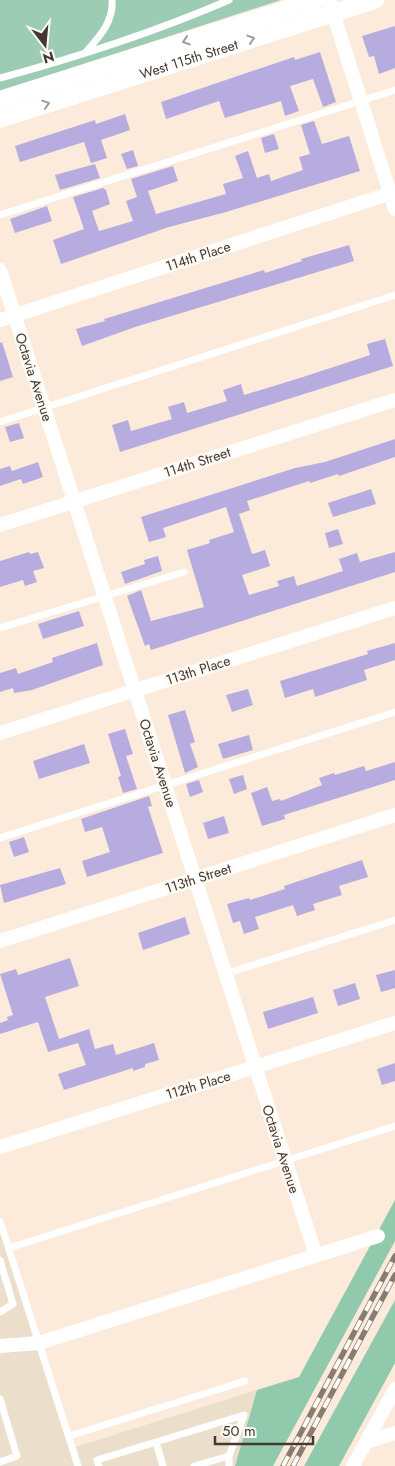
<svg xmlns="http://www.w3.org/2000/svg" width="395" height="1466" viewBox="0 0 395 1466" font-family="Jost,sans-serif">
<rect width="100%" height="100%" fill="#fceadb"/>
<path fill="#ebdfcb" d="M0 1221 72 1448 257 1390 235 1466H0Z"/>
<path fill="#9cccb3" d="M0 0H281L0 91Z"/>
<path fill="#90c9ac" d="M395 1200V1241L273 1466H235L257 1390 299 1377Z
M395 1300V1363L339 1466H304Z"/>
<path fill="#b7acdf" d="M395 26V68L379 74 374 56 369 57 362 36Z
M320 52 336 102 323 107 313 79 290 86 299 111 285 116 281 101 225 118 219 101 166 119 161 102 294 57 295 60Z
M125 114 130 130 101 140 107 158 91 163 84 142 20 162 15 146 95 120 96 124Z
M314 121 322 144 349 136 360 171 226 212 169 227 61 264 53 240 84 229 73 197 103 188 106 190 110 204 92 211 99 231 133 221 126 201 137 197 131 179 173 166 178 181 148 191 156 214 226 194 223 184 243 178 235 156 248 151 257 178 269 174 271 181 303 170 299 157 310 154 301 125Z
M274 134 279 149 265 153 261 138Z
M133 150 138 166 127 169 121 154Z
M95 164 100 178 60 190 55 175Z
M47 206 52 221 15 233 10 219Z
M349 245 354 261 135 327 82 346 76 329 105 321 104 319 264 270 265 273 302 261 301 259Z
M385 339 393 366 120 452 112 425 128 420 131 431 172 419 168 407 184 402 187 413 227 401 223 390 241 384 244 395 303 377 370 355 367 344Z
M2 342 13 377 0 381V343Z
M19 423 24 438 10 442 5 427Z
M395 439V457L339 476 338 474 310 483 309 481 247 501 250 510 239 514 252 554 265 550 270 566 242 575 249 595 279 586 277 581 294 576 297 586 343 571 339 559 357 553 360 562 395 552V572L151 650 149 644 145 646 127 596 141 590 151 621 204 607 187 550 210 543 209 540 234 532 226 507 163 528 166 537 149 542 141 517 295 468 325 462Z
M38 462 43 477 23 484 21 479 0 486V469L10 466 12 471Z
M371 489 376 504 333 517 328 503Z
M338 529 343 544 329 548 325 533Z
M29 552 30 554 38 552 44 568 33 571 37 582 25 586 23 580 0 587V561Z
M158 556 162 571 125 584 121 572 145 564 144 560Z
M79 611 84 626 43 639 38 624Z
M97 643 103 665 32 690 14 693 13 688 0 692V673L16 668 18 674 53 662 52 658Z
M395 643V660L364 670 367 680 315 697 313 689 285 698 280 681 368 654 367 651Z
M248 689 253 705 232 712 226 695Z
M185 710 195 742 190 744 198 767 185 773 168 715Z
M125 729 133 754 126 756 137 789 123 793 118 777 121 776 108 734Z
M249 735 253 750 223 759 218 744Z
M84 744 90 763 39 779 33 761Z
M395 762V780L284 815 285 819 262 826 251 793 267 787 272 801 280 799 281 801 322 785 319 778 334 773 335 775 364 766 366 771Z
M243 775 247 789 234 794 229 779Z
M199 780 203 792 190 797 186 784Z
M149 796 152 806 148 807 163 853 87 877 82 861 110 852 102 827 85 832 81 819Z
M224 816 229 833 208 839 203 823Z
M24 837 29 852 14 857 9 842Z
M362 860 368 877 339 886 342 895 313 904 315 910 297 916 293 905 255 917 259 929 244 934 240 921 233 923 227 904 249 898 250 900 285 889 284 886Z
M60 868 66 884 4 903 0 885Z
M185 917 190 934 143 950 138 933Z
M70 958 79 986 45 997 59 1039 89 1029 95 1049 113 1044 116 1055 154 1043 159 1060 145 1064V1067L133 1071V1068L64 1090 58 1074 86 1065 78 1043 48 1052 38 1022 0 1034V1023L8 1020 7 1017 13 1015 0 974 16 969 18 975Z
M395 970V988L381 992 376 975Z
M355 983 360 999 338 1006 333 990Z
M313 997 318 1013 268 1029 263 1012Z
M395 1063V1081L382 1085 377 1069Z"/>
<g fill="none" stroke-linecap="round" stroke-linejoin="round">
<path stroke="#fff" stroke-width="7" d="M85 53C98 38 114 22 112 0
M0 78C78 57 155 32 229 0
M0 215 395 90
M0 422 395 295
M0 628 184 572
M0 838 395 712
M225 974 395 920
M0 1221 78 1466
M9 1248 395 1126
M0 1260 13 1304 0 1312
M0 1399 17 1456 0 1462
M69 1436 245 1381
M156 1442 244 1415 229 1456 194 1466
M99 1466 97 1460 156 1442 163 1466
M229 1466V1456"/>
<path stroke="#fff" stroke-width="14" d="M329 0 395 209
M0 270 316 1256
M0 320 395 192
M0 525 395 400
M0 733 395 608
M0 941 395 815
M0 1147 395 1023
M0 1346 39 1343 378 1236
M366 1442 395 1433
M353 1466 395 1389"/>
<g stroke="#fff" stroke-width="18">
<path d="M0 100 316 0"/>
<path id="s1" d="M0 119 375 0"/>
</g>
<defs>
<path id="rail" d="M283 1466 395 1256
M293 1466 395 1275"/>
</defs>
<use href="#rail" stroke="#887c72" stroke-width="5.5"/>
<use href="#rail" stroke="#fefaf6" stroke-width="4" stroke-dasharray="11" stroke-linecap="butt"/>
</g>
<defs><path id="oneway-chevron" d="M-2-3.5L2.5 0L-2 3.5" fill="none" stroke-width="1.6" stroke-linecap="round" stroke-linejoin="round" transform="scale(1.25)"/></defs>
<g stroke="#a09c98">
<use href="#oneway-chevron" transform="translate(251 39) rotate(-18)"/>
<use href="#oneway-chevron" transform="translate(186 41) rotate(162)"/>
<use href="#oneway-chevron" transform="translate(46 104) rotate(-18)"/>
</g>
<g text-anchor="middle" stroke-width="5" stroke-linejoin="round" paint-order="stroke">
<g font-size="14" fill="#423932" stroke="#fefaf6">
<text dy="5" stroke="none"><textPath href="#s1" startOffset="198">West 115th Street</textPath></text>
<text transform="translate(198 256) rotate(-18)" y="5">114th Place</text>
<text transform="translate(34 377) rotate(72)" y="5">Octavia Avenue</text>
<text transform="translate(197 462) rotate(-18)" y="5">114th Street</text>
<text transform="translate(198 670) rotate(-18)" y="5">113th Place</text>
<text transform="translate(158 763) rotate(72)" y="5">Octavia Avenue</text>
<text transform="translate(198 878) rotate(-18)" y="5">113th Street</text>
<text transform="translate(198 1085) rotate(-17)" y="5">112th Place</text>
<text transform="translate(281 1149) rotate(72)" y="5">Octavia Avenue</text>
</g>
</g>
<g transform="translate(45 45) rotate(164)" stroke="#fefaf6" stroke-width="4" paint-order="stroke">
<path d="M0-4L9 19L0 12L-9 19Z" fill="#423932"/>
<text y="-8" font-size="14" font-weight="bold" text-anchor="middle" fill="#423932">N</text>
</g>
<path d="M215 1436v8h98v-8" fill="none" stroke="#423932" stroke-width="2.5"/>
<text x="222" y="1436" font-size="15" fill="#423932" stroke="#fefaf6" stroke-width="4" paint-order="stroke">50 m</text>
</svg>
